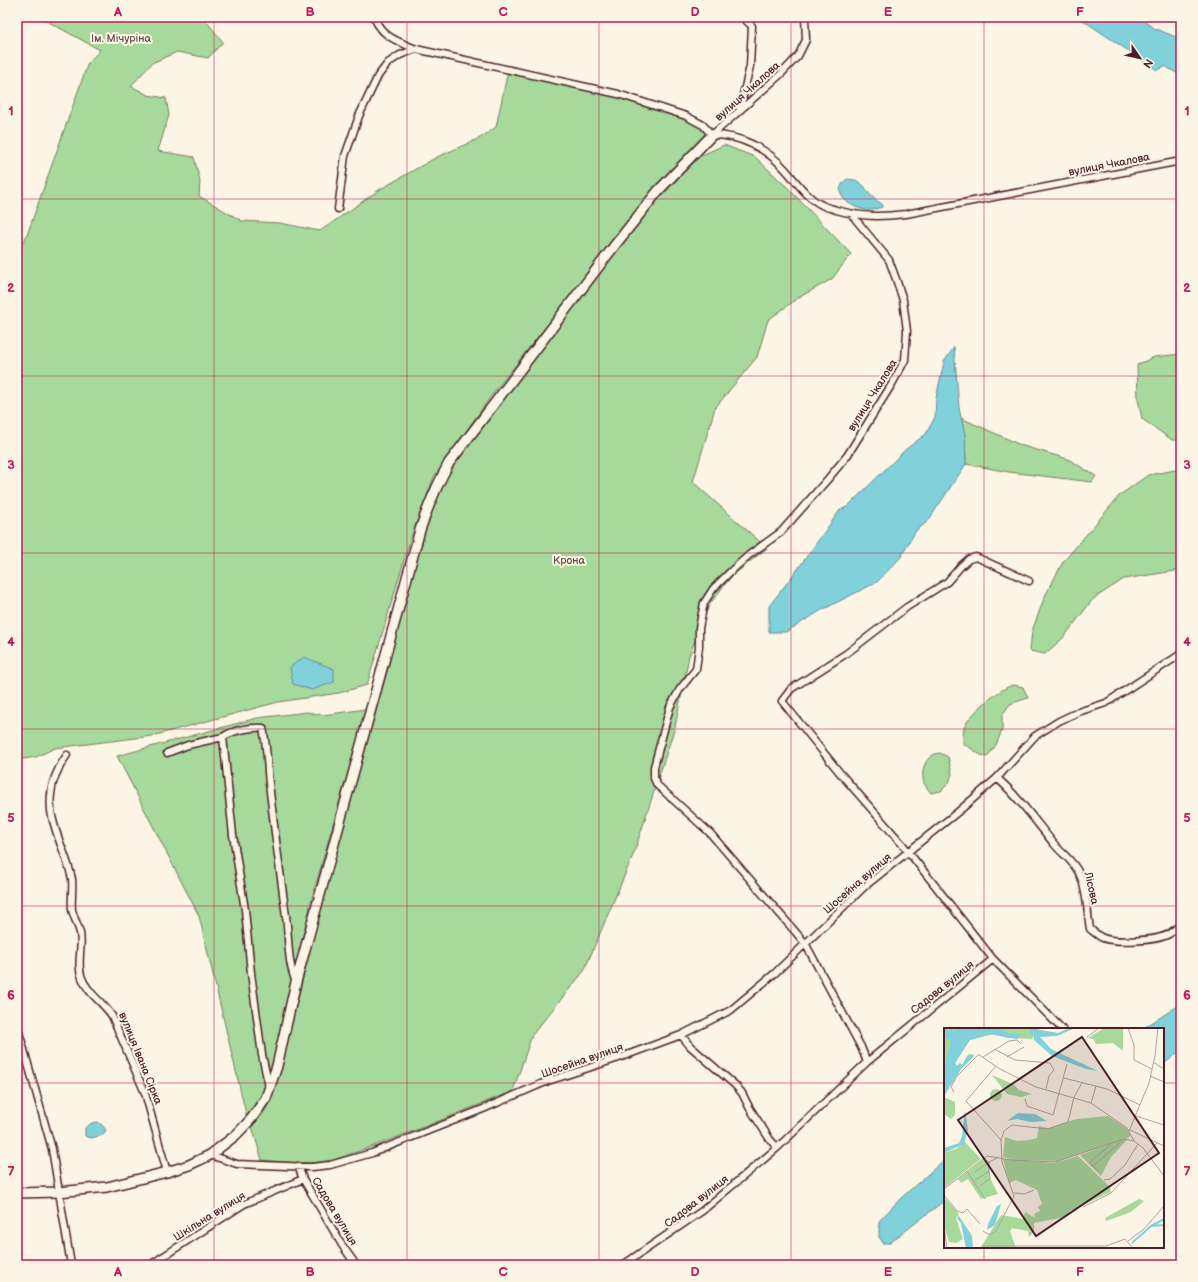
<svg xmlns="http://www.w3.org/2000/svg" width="1198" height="1282" viewBox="0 0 1198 1282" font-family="'Balsamiq Sans',sans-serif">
<rect width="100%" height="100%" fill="#fcf5e5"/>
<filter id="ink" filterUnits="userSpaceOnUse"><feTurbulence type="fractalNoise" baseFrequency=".025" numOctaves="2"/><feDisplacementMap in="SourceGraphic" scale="8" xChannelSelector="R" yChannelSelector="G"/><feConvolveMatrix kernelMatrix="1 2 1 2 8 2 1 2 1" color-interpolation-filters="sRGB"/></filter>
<g filter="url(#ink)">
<path fill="#a6d99b" stroke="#787c63" d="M44 17H203L223 42 208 58 177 52 152 63 131 86 148 95 166 98 169 115 158 151 194 157 200 181 199 196 242 221 280 223 320 231 379 190 435 158 480 138 496 127 509 66 631 94 703 120 708 135 618 239 616 234 580 288 579 285 491 396 434 477 411 537 367 685 339 693 278 702 152 736 55 748 36 757 17 760V254L27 235 88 63 100 50 43 19Z
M724 145 755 157 788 188 851 254 832 279 798 298 768 320 757 357 715 408 693 482 767 548 730 578 709 605 689 656 675 727 634 853 584 971 532 1035 513 1091 429 1125 371 1147 333 1160 304 1164 262 1160 252 1127 265 1111 272 1095 279 1074 324 894 387 672 405 598 428 519 446 473 641 219 678 178 702 155Z
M1181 354V440H1172L1142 419 1138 399 1137 365 1154 357Z
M961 418 1023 446 1068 459 1096 476 1092 482 1009 472 966 464 965 435Z
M1181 469V570L1124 579 1093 599 1064 637 1045 654 1030 651 1032 631 1045 596 1063 562 1120 495 1148 475Z
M1013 685 1023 687 1028 698 1010 704 1002 715V730L996 745 987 757C977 755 973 748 963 744 963 739 963 733 964 728 968 715 1000 688 1013 685Z
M366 709 312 898 265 1095 247 1118 199 916 117 756 257 718 307 712 323 715Z
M940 753 948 757 952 774 949 783 941 791 931 793C929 790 925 786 924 783 920 770 926 754 940 753Z"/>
<path fill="#80d1da" stroke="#6a8a94" d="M1078 17H1138L1154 28 1181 39V76L1165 66 1157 70Z
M847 179 856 180 864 186 870 195 883 205 882 207C878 208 873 210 869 210 854 210 828 194 847 179Z
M954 347 959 408 965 435 966 464 928 521 915 532 901 557 877 582 820 611 786 632H769V606L797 570 840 510 847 507 906 449 926 434 935 417 936 398 944 362Z
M304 657 334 669V682L312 690 293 684 290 667Z
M1181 1004V1050L1163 1065V1029H1142Z
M98 1122 102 1125 106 1130 103 1135 91 1138 85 1136V1128L92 1123Z
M945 1159V1200L890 1243H883L879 1237V1221L901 1198Z"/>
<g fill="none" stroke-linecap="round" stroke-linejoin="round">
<defs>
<path id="street" d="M374 17C382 37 397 41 416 49L618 94 686 116 703 125 712 135
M739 112 750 66 752 26 742 17
M712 135C740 135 766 148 785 169 795 180 808 199 822 205 826 208 832 208 836 210 862 217 879 217 906 214L1181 161
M712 135 781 74 798 56 806 40 805 17
M338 209 345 156 359 116 378 76 388 63 400 55 416 49
M852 215 889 260 896 279 903 300 907 331 905 360 892 384 847 456 827 480 781 532 749 555 730 572 713 589 704 603 699 628V647L696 669 680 689 670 707 654 767V778L657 785 710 833 805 943 861 1047 867 1062
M1029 581 976 557 969 559 961 566 947 582 907 607 847 653 791 689 782 701 840 773 903 845 993 959 1062 1029
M223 737 233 835 245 910 251 973 262 1055 269 1087
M167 753 188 745 223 737C233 730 251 727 263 728 267 746 267 764 269 783 274 827 280 872 286 916 289 938 287 962 296 982
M67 755C60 765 52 780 51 794 50 803 51 815 54 824 59 843 68 860 72 879 73 889 71 900 72 910 74 918 78 925 80 933 83 947 76 964 82 978 88 994 103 1002 112 1016L145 1093 167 1172
M997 778C1019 797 1036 822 1055 845 1064 856 1073 860 1080 875 1087 891 1087 911 1090 929 1094 932 1098 936 1103 938 1116 943 1157 941 1169 934 1173 931 1177 928 1181 924
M17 1025 52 1149 71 1265
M681 1035 690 1046 735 1085 742 1093 749 1107 769 1138 777 1148
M210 1155 237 1164 312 1167 330 1165 372 1153 483 1109 548 1081 616 1059 681 1035 731 1010 774 974 864 887 959 811 997 778 1035 736 1059 721 1078 712 1106 703 1181 654
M298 1166 303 1179 342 1245 356 1265
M150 1265 244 1204 303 1179
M623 1265 702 1211 777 1148 867 1062 993 959"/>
<path id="secondary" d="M17 1193 59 1192 107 1187 167 1172 189 1165 210 1155 236 1135 252 1118 266 1098 277 1066 296 982 420 530C428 506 437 485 449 463L615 245 658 191 712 135"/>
</defs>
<use href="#street" stroke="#4a1f2b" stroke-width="9"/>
<use href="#secondary" stroke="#4a1f2b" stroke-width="12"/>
<use href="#street" stroke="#fcf5e5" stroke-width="6"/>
<use href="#secondary" stroke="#fcf5e5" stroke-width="9"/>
</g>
</g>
<path fill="none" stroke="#c2185b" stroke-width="1" stroke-opacity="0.55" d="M214 17V1265M407 17V1265M599 17V1265M791 17V1265M984 17V1029M17 199H1181M17 376H1181M17 553H1181M17 729H1181M17 906H1181M17 1083H945M1163 1083H1181M984 1247V1265"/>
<g text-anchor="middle" stroke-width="4" stroke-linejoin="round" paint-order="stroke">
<g font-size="11" fill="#614e47" stroke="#fcf5e5">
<text x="121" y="42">Ім. Мічуріна</text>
<text x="569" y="564">Крона</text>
</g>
<g font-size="11" fill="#4a1f2b" stroke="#fcf5e5">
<text transform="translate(747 91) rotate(-42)" y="4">вулиця Чкалова</text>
<text transform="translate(1109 164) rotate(-11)" y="4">вулиця Чкалова</text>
<text transform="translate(872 395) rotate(-58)" y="4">вулиця Чкалова</text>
<text transform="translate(857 883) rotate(-41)" y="4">Шосейна вулиця</text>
<text transform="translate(1092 888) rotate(77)" y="4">Лісова</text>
<text transform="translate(942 987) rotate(-39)" y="4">Садова вулиця</text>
<text transform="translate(141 1058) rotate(68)" y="4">вулиця Івана Сірка</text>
<text transform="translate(582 1060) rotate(-19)" y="4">Шосейна вулиця</text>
<text transform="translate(696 1201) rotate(-38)" y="4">Садова вулиця</text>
<text transform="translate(335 1211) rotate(59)" y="4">Садова вулиця</text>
<text transform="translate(209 1216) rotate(-32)" y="4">Шкільна вулиця</text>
</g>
</g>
<g transform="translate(944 1028)">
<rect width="220" height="220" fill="#fcf5e5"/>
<path d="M0 0H94L95 1 88 11 63 10 50 6 26 12 11 35 13 38 16 35 18 37 24 27 28 26 30 28 17 41 0 68ZM160 0H179V23L169 15 152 16 149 11 144 10ZM48 47 69 56 75 62 88 66 77 69 63 66ZM46 67a6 6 0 1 1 12 0a6 6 0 1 1-12 0ZM0 69 11 74V87L7 91 0 86ZM164 88 182 100 187 107 184 110 114 133 71 132 59 129 61 109 73 113 85 112 93 110 95 98 104 100 133 91ZM180 111H184L167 129 157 148 136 127ZM21 114 37 131 0 160V125L12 121ZM134 128 166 159 167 164 126 183 121 189 90 195V204L85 209 84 203 68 200 66 203 72 220 37 219 57 187 79 191 81 184 91 190 90 186 96 183 94 179 98 176 93 162 72 152 65 155 59 131 110 135ZM41 130 45 134 46 150 54 166 37 171 24 151 17 155 14 151ZM0 169 15 186 12 190 19 211 12 215 5 214 0 197ZM195 171 200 173 187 184 162 193 161 190Z" fill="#a6d99b"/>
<path d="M0 0 5 4 7 0 12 5 11 0H59L60 4 76 7 73 11 45 6 26 12 11 35 13 38 16 35 18 37 24 27 28 26 30 28 17 41 0 68V41L7 12 0 10ZM85 0 114 5 125 0H131L113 8 96 9 107 21 154 43 142 41 108 28 90 12V8L87 7ZM21 82 24 102 20 116 0 125V120L15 115 18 108ZM74 85 91 86 103 93 86 94 73 91 63 93ZM57 176 51 197 43 202 44 196 53 178ZM15 188 28 208 29 220H22L17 195 13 190Z" fill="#80d1da"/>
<path fill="none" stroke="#80d1da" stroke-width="2" d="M207 198 220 191M188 215 207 198 220 197"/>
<path fill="none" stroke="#b59f9b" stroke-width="1" d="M184 0 190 17V32L208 41M143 9 155 0M50 21 71 32 106 35 110 42 105 48 102 61M34 26 56 41 92 59 147 75 183 100 190 113M39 29 65 13 73 12 77 16M63 29 80 19M209 34 220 41M206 48 220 54M120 50 163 61 196 77M10 64 7 59 13 48 35 26M81 71 83 78 109 87 123 36M147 75 152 58M192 88 220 97M186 102 220 118M185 103 205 55 211 28 214 0M57 112 60 103 68 97 104 101 124 94 130 69 138 55M148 139 179 112M23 143 41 171M154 143 145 135 167 116M31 144 45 134M160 152 166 151 181 137 194 116M30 153 45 143V134L55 129M36 158 46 151 45 143M0 161 43 128 67 132 111 134 180 111 190 113 199 120 220 148M70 165 80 166 90 162M0 167 13 183 19 185 23 181 36 196M139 179 167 165 213 115M0 198 3 220M39 203 46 207 52 203 70 168 58 134 57 112 22 73 52 38M184 213 200 201 220 178M38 218H163M162 218 181 211 189 220"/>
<path fill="#4a1f2b" fill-opacity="0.15" stroke="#4a1f2b" stroke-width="2" d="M138 9 215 125 92 208 14 92Z"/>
<rect width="220" height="220" fill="none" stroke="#4a1f2b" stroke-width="2"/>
</g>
<rect width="1198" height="1282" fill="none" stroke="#fcf5e5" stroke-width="44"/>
<g transform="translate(1140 58) rotate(124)" stroke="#fcf5e5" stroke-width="3" paint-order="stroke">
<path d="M0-3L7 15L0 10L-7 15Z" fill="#4a1f2b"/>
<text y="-6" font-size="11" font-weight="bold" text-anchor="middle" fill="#4a1f2b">N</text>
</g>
<rect x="22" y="22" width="1154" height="1238" fill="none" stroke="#c2185b" stroke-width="1.5"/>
<g font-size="13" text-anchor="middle" font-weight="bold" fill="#c2185b">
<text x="118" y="16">A</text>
<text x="310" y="16">B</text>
<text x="503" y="16">C</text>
<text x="695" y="16">D</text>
<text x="888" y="16">E</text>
<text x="1080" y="16">F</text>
<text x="11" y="115">1</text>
<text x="1187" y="115">1</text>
<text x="11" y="292">2</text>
<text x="1187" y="292">2</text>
<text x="11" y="469">3</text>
<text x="1187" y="469">3</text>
<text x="11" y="646">4</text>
<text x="1187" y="646">4</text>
<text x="11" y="822">5</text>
<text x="1187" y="822">5</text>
<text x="11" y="999">6</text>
<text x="1187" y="999">6</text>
<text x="11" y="1176">7</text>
<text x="1187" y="1176">7</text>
<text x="118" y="1276">A</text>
<text x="310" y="1276">B</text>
<text x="503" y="1276">C</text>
<text x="695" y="1276">D</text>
<text x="888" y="1276">E</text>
<text x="1080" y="1276">F</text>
</g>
</svg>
